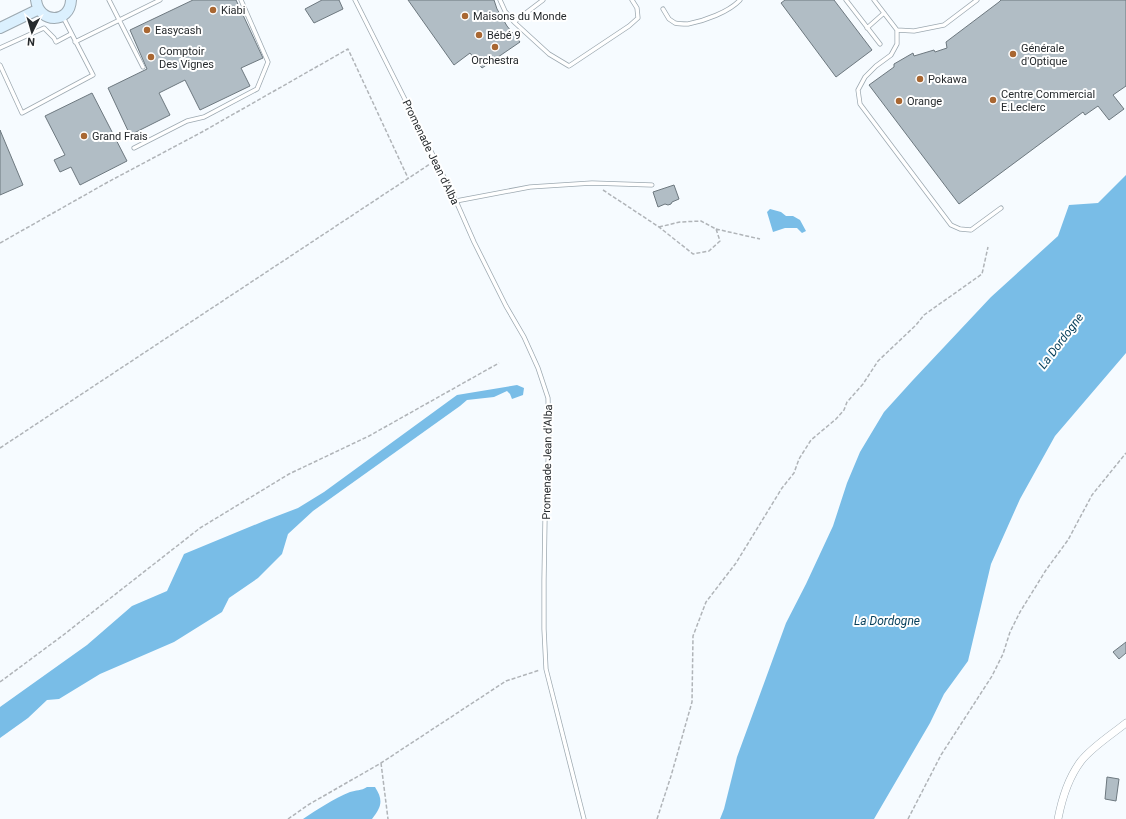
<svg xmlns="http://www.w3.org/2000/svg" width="1126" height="819" viewBox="0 0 1126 819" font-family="Roboto,sans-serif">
<rect width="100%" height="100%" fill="#f6fbff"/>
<path fill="#79bde7" d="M1126 175V353L1055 436 1020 499 991 564 968 661 944 694 930 723 874 819H720L724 809 737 757 786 623 806 584 833 526 847 483 860 452 884 412 913 380 991 297 1058 236 1069 205 1098 203Z
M770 209 781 212 786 216H793L800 220 806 231 802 233 797 228H785L773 232 767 212Z
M517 385 524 388 523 395 512 399 510 394 507 391 494 397 467 400 460 406 313 511 288 534 282 554 258 578 229 598 222 612 174 642 100 674 59 699 47 700 28 718 0 738V707L87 645 132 606 167 591 184 554 264 521 298 508 324 492 457 395Z
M367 787H375C384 801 381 807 372 819H303C318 809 333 799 350 792 356 790 361 791 367 787Z"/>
<path fill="#b1bdc5" stroke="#6d787f" d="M193 0H236L263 58 241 68 250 86 200 110 185 80 159 93 170 115 130 135 108 88 147 69 130 30Z
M322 0H339L343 9 314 23 305 9Z
M408 0H494L497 9 507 26 520 42 482 68 470 53 454 65Z
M785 0H834L872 50 836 77 781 3Z
M1001 0H1126V86L1113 95 1124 109 1109 120 1098 106 1085 115 1083 112 959 204 869 85 894 67V64L913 53 914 56 934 50 935 52 947 48 946 42 999 2Z
M92 93 127 161 80 185 71 167 60 172 54 160 65 155 45 116Z
M0 130 23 185 0 195Z
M674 185 679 199 672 202 671 204 668 205 665 204 658 207 653 192Z
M1126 642V653L1119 659 1113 652Z
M1107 777 1119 779 1116 801 1105 799Z"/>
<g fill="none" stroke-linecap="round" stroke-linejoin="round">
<defs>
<path id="service" d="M109 0 143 67
M355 0 456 201 474 242 506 306 524 337 538 368 548 398 549 443 545 519 544 580V629L546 669 584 819
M500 0 505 11 514 22 543 0
M846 0 880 44
M874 0 897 30V44L891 55 876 66 865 77 858 90 860 104 951 225 960 229 971 230 1001 208
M663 9 669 19 675 23C679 24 684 24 688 24 704 21 729 12 740 0
M514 22 549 54 569 66 629 26 638 18 637 8 632 0
M867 28 884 13
M897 30 914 31 944 25 977 0
M75 42 160 0
M0 48 44 28 54 38 56 42 71 34
M0 65 22 113 93 75 63 17
M134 148 187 121 204 117 257 89 268 62 241 0
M456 201 530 187 592 183 652 185"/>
<path id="minor" d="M1058 819C1062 798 1068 778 1081 761 1092 747 1111 735 1126 723"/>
<path id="secondary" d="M36 0C39 24 70 24 71 0
M0 28 39 9"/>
</defs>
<use href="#service" stroke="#9da9b1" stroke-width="5"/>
<use href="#minor" stroke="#9da9b1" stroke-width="8"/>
<use href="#secondary" stroke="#9da9b1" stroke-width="12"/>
<path stroke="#b0b4b8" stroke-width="1.5" stroke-dasharray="4 2" stroke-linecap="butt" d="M603 190 659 227 693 254 709 251 720 241 716 229 701 221 680 222 659 227
M716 229 760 239
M0 243 108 182 202 132 348 49 408 178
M0 448 430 164
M0 682 62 636 200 528 289 474 369 436 499 363
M381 763 388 819
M288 819 308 805 381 763 506 681 540 670
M657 819 671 776 692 702 693 636 706 602 736 563 782 488 794 473 799 459 811 440 836 419 844 410 847 402 863 384 878 361 916 325 924 315 982 274 988 247
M908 819 941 755 992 676 1003 654 1010 632 1020 612 1046 570 1068 540 1092 495 1126 453"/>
<use href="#service" stroke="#fff" stroke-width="3.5"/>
<use href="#minor" stroke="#fff" stroke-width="7"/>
<use href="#secondary" stroke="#dbf0fe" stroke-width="10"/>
</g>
<g fill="#a96732" stroke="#fff" stroke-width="1.5">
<circle cx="213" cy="10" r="4"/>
<circle cx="465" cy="16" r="4"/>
<circle cx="147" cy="30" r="4"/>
<circle cx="479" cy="35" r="4"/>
<circle cx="495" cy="47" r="4"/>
<circle cx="1013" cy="54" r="4"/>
<circle cx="151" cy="57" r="4"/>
<circle cx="920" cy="79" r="4"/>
<circle cx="993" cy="100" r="4"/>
<circle cx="899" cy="101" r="4"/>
<circle cx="84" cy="136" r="4"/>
</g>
<g text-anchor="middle" stroke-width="4" stroke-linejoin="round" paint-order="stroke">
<g font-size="11" fill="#262a2d" stroke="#fff" text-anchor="start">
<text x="221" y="14">Kiabi</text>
<text x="473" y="20">Maisons du Monde</text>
<text x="155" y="34">Easycash</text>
<text x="487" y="39">Bébé 9</text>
<text x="1021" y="52">Générale<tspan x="1021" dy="13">d'Optique</tspan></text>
<text x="159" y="55">Comptoir<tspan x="159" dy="13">Des Vignes</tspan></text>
<text x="495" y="64" text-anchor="middle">Orchestra</text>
<text x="928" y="83">Pokawa</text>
<text x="1001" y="98">Centre Commercial<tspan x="1001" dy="13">E.Leclerc</tspan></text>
<text x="907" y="105">Orange</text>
<text x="92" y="140">Grand Frais</text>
</g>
<g font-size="11" fill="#262a2d" stroke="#fff">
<text transform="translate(431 152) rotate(64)" y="4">Promenade Jean d'Alba</text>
<text transform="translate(547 462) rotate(-89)" y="4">Promenade Jean d'Alba</text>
</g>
<g font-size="12" font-style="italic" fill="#053f5b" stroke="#fff">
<text transform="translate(1061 341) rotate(-53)" y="4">La Dordogne</text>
<text x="887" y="625">La Dordogne</text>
</g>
</g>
<g transform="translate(32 32) rotate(185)" stroke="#ffffff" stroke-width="3" paint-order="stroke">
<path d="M0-3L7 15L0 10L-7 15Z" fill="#262a2d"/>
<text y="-6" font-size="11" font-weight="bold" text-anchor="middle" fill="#262a2d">N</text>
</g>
</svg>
